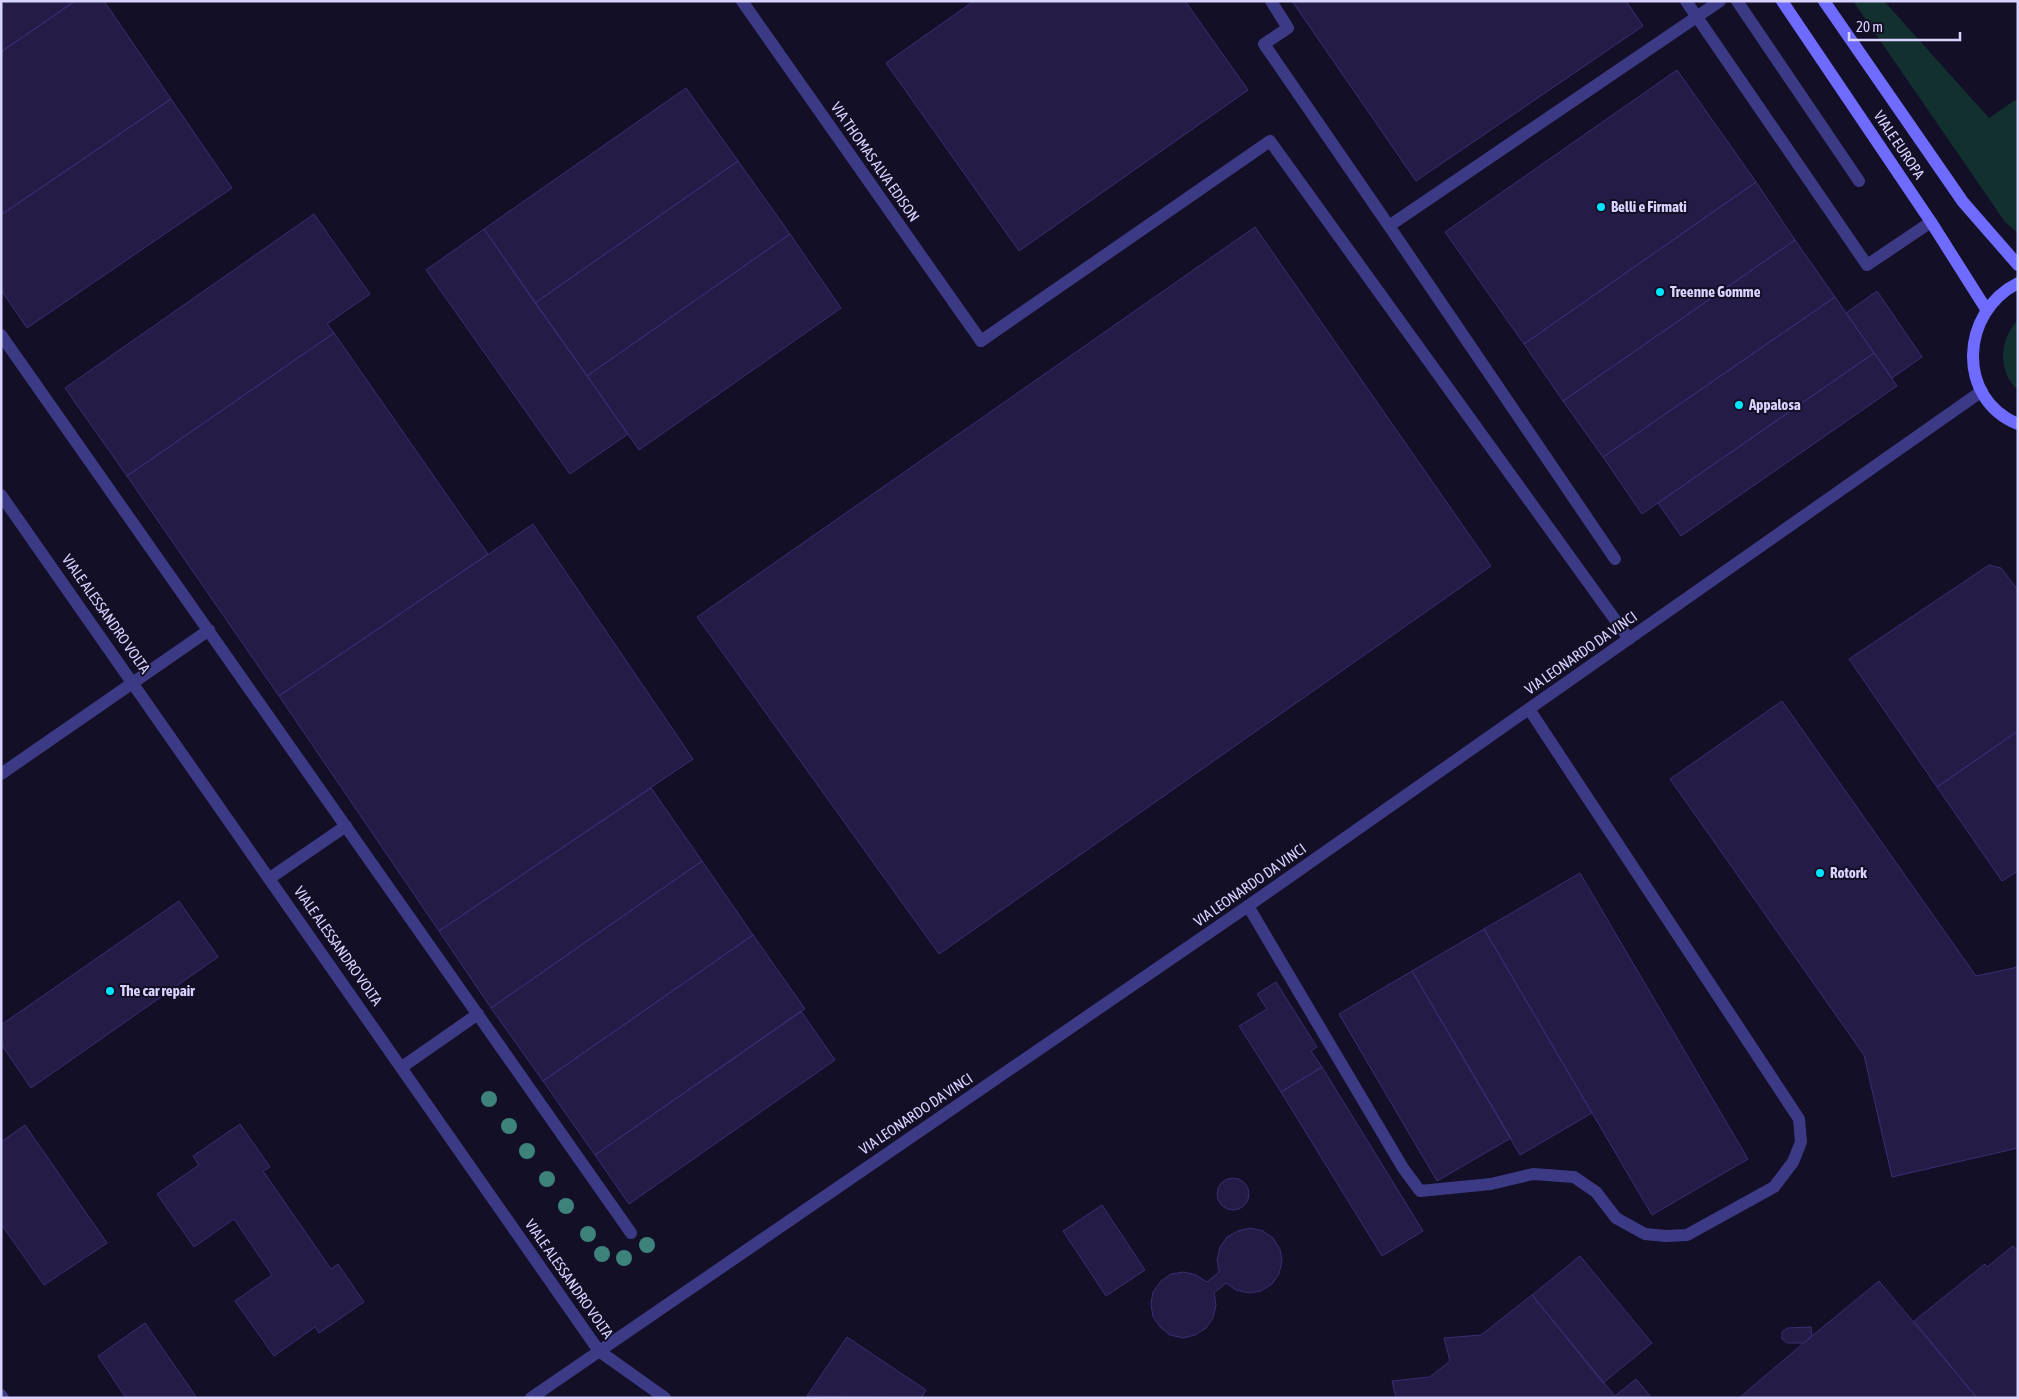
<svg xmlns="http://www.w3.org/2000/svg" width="2019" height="1399" viewBox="0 0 2019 1399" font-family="'Asap Condensed',sans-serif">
<rect width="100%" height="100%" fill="#130f26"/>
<path fill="#12302f" d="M1853 1H1884L1989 118 2015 100 2018 104V233L2005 222Z
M2018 320V390C1997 372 1999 339 2018 320Z"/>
<path fill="#241b47" stroke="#3b2d73" d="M1 1H75L1 52Z
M75 1H104L171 99 1 215V52Z
M974 1H1185L1248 90 1019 251 886 63Z
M1292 1H1626L1643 26 1416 181Z
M1677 70 1756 182 1524 344 1445 232Z
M686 88 738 161 535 303 484 229Z
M171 99 232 188 27 328 1 290V215Z
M738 161 790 234 587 376 535 303Z
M1756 182 1795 240 1563 401 1524 344Z
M314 214 370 294 327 324 334 333 127 476 65 388Z
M1255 227 1491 566 939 954 697 617Z
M484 229 628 434 570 474 426 270Z
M790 234 841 308 639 450 587 376Z
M1795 240 1835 297 1603 457 1563 401Z
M1877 291 1922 357 1892 378 1846 313Z
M1835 297 1874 353 1642 514 1603 457Z
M334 333 488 554 279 696 127 476Z
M1874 353 1897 386 1681 536 1658 503Z
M533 524 693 759 439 931 279 696Z
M1989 565 2001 568 2018 590V731L1937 787 1849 659Z
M1782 701 1976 976 2018 967V1148L1892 1177 1864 1055 1670 779Z
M2018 731V871L2002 881 1937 787Z
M651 788 702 861 491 1008 439 931Z
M702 861 753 935 543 1081 491 1008Z
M1580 873 1748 1159 1652 1215 1484 929Z
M179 901 218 957 31 1088 1 1044V1025Z
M1484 929 1592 1113 1520 1155 1412 971Z
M753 935 805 1009 595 1155 543 1081Z
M1412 971 1511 1138 1437 1181 1339 1014Z
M1276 982 1317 1047 1311 1051 1322 1067 1281 1092 1239 1026 1267 1009 1257 994Z
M801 1011 835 1060 629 1204 595 1155Z
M1322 1067 1423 1231 1382 1256 1281 1092Z
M240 1124 270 1167 263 1171 331 1269 338 1264 364 1302 319 1333 315 1327 274 1356 235 1301 272 1275 234 1219 194 1247 157 1194 199 1165 193 1156Z
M25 1125 107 1243 44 1285 1 1224V1142Z
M1217 1194a16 16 0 1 1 32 0a16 16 0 1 1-32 0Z
M1102 1205 1145 1270 1106 1296 1063 1231Z
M1250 1228 1263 1231 1273 1238 1280 1249 1282 1261 1279 1274 1272 1284 1261 1291 1249 1293 1236 1290 1226 1283 1214 1293 1216 1305 1213 1318 1206 1328 1195 1335 1183 1338 1170 1335 1160 1327 1153 1317 1151 1304 1153 1292 1161 1281 1171 1274 1184 1272 1196 1275 1207 1282 1219 1272 1217 1260 1220 1247 1227 1237 1238 1231Z
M2013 1246 2018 1252V1398H1977L1914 1321 1985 1264 1987 1267Z
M1580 1256 1652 1343 1603 1383 1532 1295Z
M1879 1281 1977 1398H1739L1812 1336Z
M1532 1295 1615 1396 1636 1379 1652 1398H1396L1392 1381 1430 1377 1450 1361 1444 1338 1481 1335Z
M145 1323 197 1398H126L98 1356Z
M1811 1327 1812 1336 1804 1343H1787L1782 1339V1332L1787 1328Z
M847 1337 926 1390 921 1398 807 1396Z"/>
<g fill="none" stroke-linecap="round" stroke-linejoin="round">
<path stroke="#3d3a85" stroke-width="12" d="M1271 1 1288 28 1264 44 1389 226 1720 1
M1686 1 1867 265 1931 222
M1737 1 1859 181
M1389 226 1615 559
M1 335 631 1233
M981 341 1270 141 1629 639
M134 682 209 630
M270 878 346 826
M1248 906 1403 1168 1420 1191 1491 1184 1533 1174 1574 1177 1596 1192 1616 1218 1645 1234 1666 1236 1687 1235 1774 1187 1793 1162 1801 1142 1799 1119 1529 709
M402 1067 478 1014"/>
<path stroke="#3d3a85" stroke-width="12" d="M742 1 981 341
M1 495 599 1351 665 1398
M1 774 134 682
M1 1395 3 1398
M531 1398 1248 906 1982 391"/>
<path stroke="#6f6bff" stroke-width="12" d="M1782 1 1931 222 1986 309
M1824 1 1963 202 2018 265
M2018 283C1960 312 1956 399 2018 424"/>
</g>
<g fill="#3d827b">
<circle cx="489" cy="1099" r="8"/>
<circle cx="509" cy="1126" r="8"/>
<circle cx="527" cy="1151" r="8"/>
<circle cx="547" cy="1179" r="8"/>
<circle cx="566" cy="1206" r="8"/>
<circle cx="588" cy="1234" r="8"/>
<circle cx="647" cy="1245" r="8"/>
<circle cx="602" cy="1254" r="8"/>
<circle cx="624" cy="1258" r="8"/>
</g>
<g fill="#00e5ff" stroke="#130f26" stroke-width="2">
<circle cx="1601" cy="207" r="5"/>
<circle cx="1660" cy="292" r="5"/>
<circle cx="1739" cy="405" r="5"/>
<circle cx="1820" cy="873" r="5"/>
<circle cx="110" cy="991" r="5"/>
</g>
<g text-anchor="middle" stroke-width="4" stroke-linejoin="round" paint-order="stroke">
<g font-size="15" fill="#d9d4ff" stroke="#130f26">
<text transform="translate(1899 145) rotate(56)" y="5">VIALE EUROPA</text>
<text transform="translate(875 162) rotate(55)" y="5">VIA THOMAS ALVA EDISON</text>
<text transform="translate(106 614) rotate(55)" y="5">VIALE ALESSANDRO VOLTA</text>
<text transform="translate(1581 653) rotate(-35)" y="5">VIA LEONARDO DA VINCI</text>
<text transform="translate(1250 885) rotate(-35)" y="5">VIA LEONARDO DA VINCI</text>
<text transform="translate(338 946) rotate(55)" y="5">VIALE ALESSANDRO VOLTA</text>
<text transform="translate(916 1114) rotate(-34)" y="5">VIA LEONARDO DA VINCI</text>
<text transform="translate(569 1279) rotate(55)" y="5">VIALE ALESSANDRO VOLTA</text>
</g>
<g font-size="15" font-weight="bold" fill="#d9d4ff" stroke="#130f26" text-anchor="start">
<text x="1611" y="212">Belli e Firmati</text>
<text x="1670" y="297">Treenne Gomme</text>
<text x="1749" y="410">Appalosa</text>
<text x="1830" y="878">Rotork</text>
<text x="120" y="996">The car repair</text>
</g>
</g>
<rect width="2019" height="1399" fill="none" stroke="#d9d4ff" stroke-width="5"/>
<path d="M1849 32v8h111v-8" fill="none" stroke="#d9d4ff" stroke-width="2.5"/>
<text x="1856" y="32" font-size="15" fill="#d9d4ff" stroke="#130f26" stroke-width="4" paint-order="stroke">20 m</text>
</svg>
